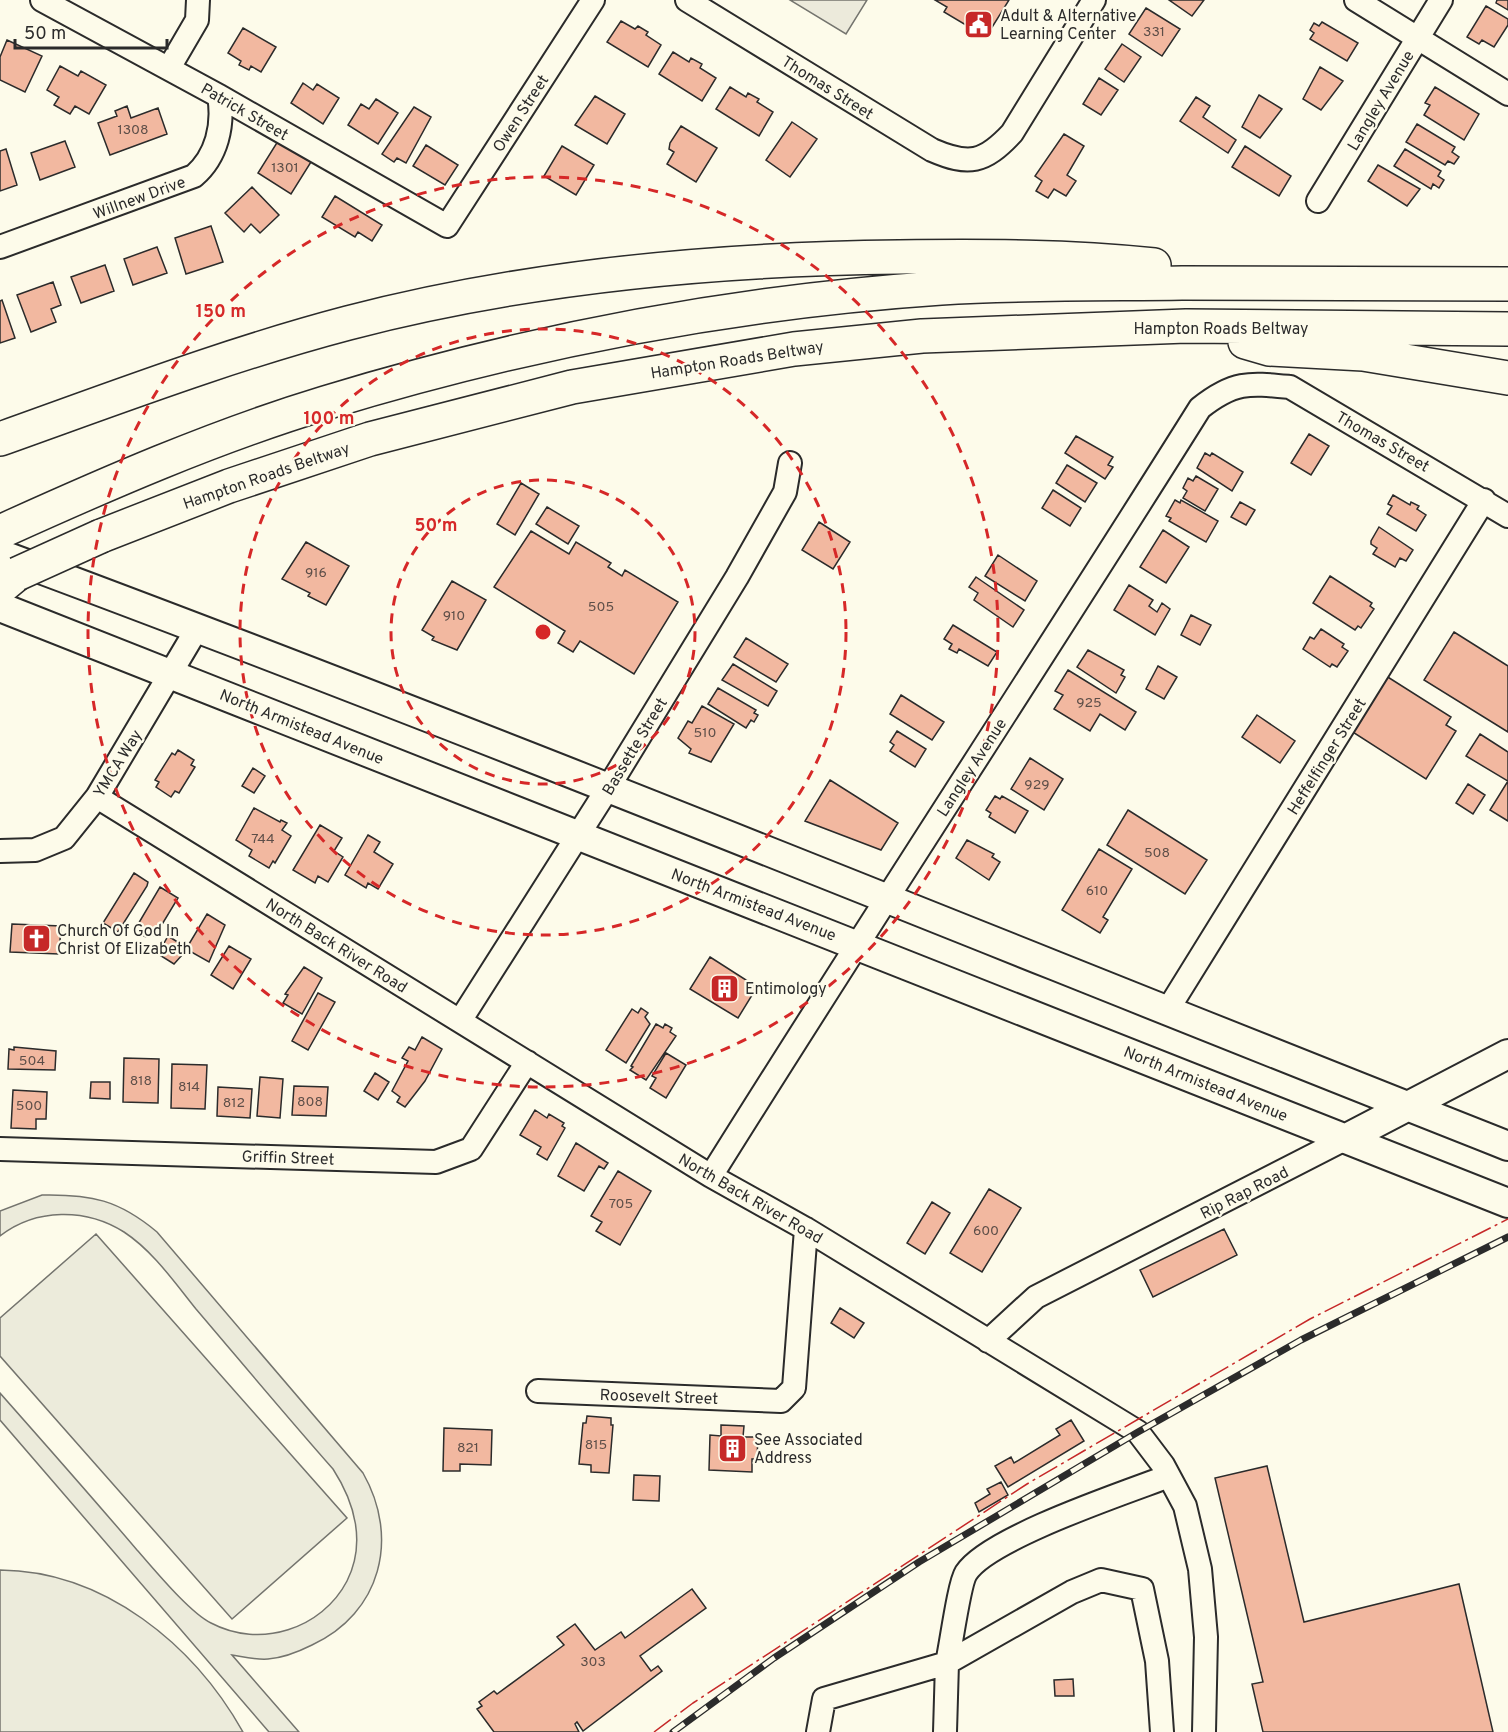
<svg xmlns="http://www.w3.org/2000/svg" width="1508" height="1732" viewBox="0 0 1508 1732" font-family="Overpass,sans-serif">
<rect width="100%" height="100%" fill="#fdfbea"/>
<path fill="#ecebdb" stroke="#74746e" stroke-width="1.5" d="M42 1195C91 1194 119 1200 157 1232L363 1473C400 1538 381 1613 312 1645 298 1652 283 1658 268 1659 256 1660 244 1657 232 1655L299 1732H269L0 1420V1393C46 1445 92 1497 137 1550 154 1569 189 1612 211 1623 260 1649 322 1629 347 1581 366 1543 355 1503 333 1469 287 1417 242 1363 196 1309 175 1283 153 1251 124 1232 86 1208 36 1208 0 1236V1211Z
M96 1234 347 1518 232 1619 0 1356V1318Z
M0 1570C105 1571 194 1645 243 1732H0Z"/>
<path fill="#eceadb" stroke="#74746e" stroke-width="1.5" d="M790 0H867L846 34Z"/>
<path fill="#f2b8a0" stroke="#2b2b2b" stroke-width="1.5" d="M935 0H1009L986 37 944 12 947 7Z
M1169 0H1204L1192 16Z
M1497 0H1508V10L1496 3Z
M1486 6 1508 19V25L1494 47 1482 40 1479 44 1467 37Z
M1146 8 1180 29 1162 56 1129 34Z
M621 21 635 29 638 26 648 32 646 35 661 45 648 67 607 42Z
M1322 22 1358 43 1347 61 1310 39 1314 33 1310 30 1314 23 1319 26Z
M243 28 276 47 261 72 251 66 249 70 239 65 241 61 228 53Z
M7 40 42 56 25 92 0 80V57Z
M1122 44 1141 57 1124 82 1105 69Z
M673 52 689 62 691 58 702 64 700 68 716 78 702 101 659 74Z
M60 66 78 76 81 71 106 85 89 114 75 106 70 114 54 105 59 97 47 90Z
M1320 67 1343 81 1321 110 1303 99Z
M1099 78 1118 90 1101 115 1083 104Z
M303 83 313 90 317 84 339 98 323 124 291 103Z
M730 87 746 97 748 93 759 99 757 102 773 112 759 136 716 109Z
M1435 87 1479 114 1464 140 1424 115 1430 105 1425 103Z
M1259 95 1282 109 1260 138 1242 127Z
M595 96 625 114 607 144 575 125Z
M1196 97 1210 106 1203 117 1236 140 1228 153 1180 121Z
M376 99 398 113 378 144 348 125 361 104 369 109Z
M127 106 131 118 158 108 167 134 110 155 98 123 117 116 115 111Z
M414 107 431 117 406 163 397 158 394 162 382 154Z
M792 122 817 139 790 177 766 160Z
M1417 124 1455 147 1452 152 1459 157 1454 164 1448 161 1445 165 1406 142Z
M681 126 717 148 696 182 667 164 674 152 669 149 670 143Z
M1064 134 1084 146 1067 175 1076 181 1066 196 1054 189 1048 198 1036 191 1042 181 1035 176Z
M65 141 75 167 40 180 31 153Z
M278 141 311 162 291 194 258 173Z
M426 145 458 165 445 185 413 166Z
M562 146 594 165 576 195 544 176Z
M1245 146 1291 176 1279 196 1232 167Z
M6 149 17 185 0 191V151Z
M1405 149 1441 171 1438 176 1444 180 1439 188 1433 184 1431 189 1394 166Z
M1378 165 1420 189 1407 206 1368 181Z
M252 187 279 215 260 233 251 224 244 232 225 213Z
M335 196 382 225 372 241 358 232 355 237 322 217Z
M211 226 223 262 186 274 175 238Z
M157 247 167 273 133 285 124 259Z
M105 265 114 291 81 303 71 277Z
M53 282 61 305 51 309 56 322 31 332 17 295Z
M2 300 15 338 0 343V301Z
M1309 434 1329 446 1311 475 1291 463Z
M1076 436 1113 457 1108 465 1113 467 1105 479 1065 453Z
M1205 453 1210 456 1212 453 1243 472 1232 491 1197 468Z
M1067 465 1097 483 1085 502 1056 483Z
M1196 476 1218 489 1205 511 1183 498 1187 491 1183 488 1188 478 1193 481Z
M521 483 539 494 515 535 497 524Z
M1053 490 1081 508 1070 526 1042 508Z
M1393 495 1410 505 1411 502 1419 506 1417 509 1426 515 1416 531 1387 514 1392 506 1388 504Z
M1175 500 1180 503 1181 500 1218 521 1206 542 1169 521 1171 518 1166 516Z
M1240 502 1255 510 1246 525 1231 517Z
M547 507 579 526 568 544 536 524Z
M819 522 850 542 833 569 802 550Z
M1379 527 1413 550 1406 561 1400 558 1395 567 1373 554 1377 548 1371 544V541Z
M1163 530 1189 547 1166 583 1140 567Z
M531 531 569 554 576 542 611 563 608 567 622 576 625 570 678 602 634 674 580 641 573 652 558 643 565 631 494 587Z
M306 542 349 566 326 605 308 596 310 593 282 579Z
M998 555 1037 581 1025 601 985 576Z
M1330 576 1372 603 1370 606 1374 609 1361 628 1358 626 1355 630 1313 603Z
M976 577 1024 610 1013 627 974 600 978 593 969 587Z
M452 581 486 600 457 650 432 640 434 637 422 630Z
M1129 585 1153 600 1149 606 1157 612 1162 603 1170 609 1155 635 1114 610Z
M1191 615 1211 625 1200 645 1181 635Z
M953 625 997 652 988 666 959 649 957 653 949 649 952 644 944 639Z
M1321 629 1344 644 1342 647 1348 651 1337 667 1332 664 1330 667 1303 649 1310 637 1314 639Z
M1454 632 1508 666V732L1424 680Z
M746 638 788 664 776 682 734 657Z
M1088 650 1124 670 1121 675 1125 677 1116 693 1077 667Z
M733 664 777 691 768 706 722 680Z
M1158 666 1177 677 1164 699 1146 689Z
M1068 670 1136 712 1125 730 1100 714 1090 731 1054 709 1063 695 1055 691Z
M1383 674 1451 717 1446 725 1456 731 1426 779 1348 729Z
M718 688 756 710 754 713 758 715 754 722 751 720 746 728 708 704Z
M901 695 944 722 932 740 890 714Z
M702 706 734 724 711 762 689 753 691 749 678 738 688 721 692 723Z
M1257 715 1295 741 1280 763 1242 737Z
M897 731 926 749 915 767 890 751 894 745 890 742Z
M1480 734 1508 752V821L1490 810 1508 781 1466 756Z
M178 750 194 760 191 765 195 767 179 793 175 791 171 797 156 787 159 782 155 780 172 753 175 755Z
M1030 758 1063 779 1044 810 1011 789Z
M253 768 265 776 254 793 242 786Z
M830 780 898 823 881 850 805 821Z
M1468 784 1485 795 1473 814 1456 803Z
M995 796 1000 799 1002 796 1028 811 1015 833 989 817 991 813 986 810Z
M254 808 280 822 281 820 287 823 282 830 291 836 275 863 273 861 269 868 249 856 252 850 236 840Z
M1128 810 1207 860 1185 894 1107 845Z
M320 825 342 838 334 851 343 857 328 882 318 876 315 883 293 870Z
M368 835 380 842 374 852 393 864 378 889 368 883 366 888 345 875Z
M967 840 994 854 992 857 1000 862 989 880 956 858Z
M1099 849 1132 869 1103 917 1108 920 1100 933 1062 910Z
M134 873 148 882 147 886 118 932 103 923Z
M160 887 178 898 155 936 148 933 146 937 134 931Z
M207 914 225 925 209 962 186 949Z
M12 924 61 926 59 954 10 952Z
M168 936 184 946 183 954 174 964 158 954Z
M229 946 251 959 233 989 211 975Z
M710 957 757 987 738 1018 690 989Z
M304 967 322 978 302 1014 283 1003 288 995 285 994Z
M318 993 335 1002 308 1050 292 1041Z
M641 1008 648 1013 645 1017 650 1024 626 1063 606 1050 632 1009 638 1013Z
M656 1024 663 1028 665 1024 672 1028 670 1032 676 1036 646 1080 630 1070 633 1067 631 1066Z
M422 1037 442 1049 425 1081 405 1107 397 1102 400 1097 392 1091 408 1061 402 1058 409 1047 415 1050Z
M14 1047 56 1051 55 1070 8 1069 9 1049 14 1050Z
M666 1053 686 1065 666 1098 650 1088 656 1078 652 1076Z
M124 1058 159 1059 158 1103 123 1102Z
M172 1064 207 1065 205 1109 171 1108Z
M375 1073 389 1082 378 1100 364 1091Z
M260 1077 283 1079 280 1118 257 1116Z
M91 1082H110V1099L90 1098Z
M294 1086 328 1087 326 1116 292 1115Z
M218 1087 252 1089 250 1118 217 1116Z
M13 1090 47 1092 46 1119H36V1129L11 1128Z
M535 1110 547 1118 549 1114 564 1123 562 1126 565 1128 547 1160 537 1154 541 1147 520 1135Z
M576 1143 608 1163 604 1169 599 1166 584 1191 558 1176Z
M618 1171 651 1191 620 1245 596 1231 602 1222 591 1216Z
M989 1189 1021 1208 982 1272 950 1253Z
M932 1202 950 1213 925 1254 907 1243Z
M1224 1229 1237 1255 1153 1297 1140 1270Z
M840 1308 864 1323 854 1338 831 1323Z
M587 1416 611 1418V1425H613L609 1473 591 1472V1465L579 1464 583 1423H586Z
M1071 1420 1084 1441 1008 1487 995 1466 1011 1457 1014 1463 1060 1435 1056 1429Z
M721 1425 744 1426 743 1437H758L757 1459H752V1472L709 1470 710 1435 721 1436Z
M444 1428 492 1430 491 1465 460 1464V1471H443Z
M1267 1466 1304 1622 1459 1584 1493 1732H1263L1252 1684 1263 1682 1215 1478Z
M634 1475 660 1476 659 1501 633 1500Z
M1001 1482 1008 1495 979 1512 975 1503 990 1494 987 1489Z
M692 1589 706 1608 640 1656 651 1671 658 1666 662 1671 583 1731 577 1722 575 1724 579 1732H494L477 1709 482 1706 479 1702 494 1691 497 1694 564 1645 557 1637 575 1624 595 1650 621 1632 625 1638Z
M1073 1679 1074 1696H1055L1054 1680Z"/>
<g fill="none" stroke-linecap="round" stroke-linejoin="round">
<defs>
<path id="minor" d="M42 0 219 96 447 226 593 0
M687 0 932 150C969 166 984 163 1012 133L1094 0
M1356 0 1508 94
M169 68 197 20 198 0
M1318 201 1441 0
M0 247 194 176C217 156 224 125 219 96
M97 797 711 1176 806 1229 1138 1432 1163 1465 1185 1506 1200 1569 1206 1637 1204 1732
M0 851 35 850 64 838 97 797 198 627
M1167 1011 1484 500
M460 1021 608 788 737 577 785 492 790 463
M0 1149 436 1162 471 1149 527 1062
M711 1176C872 918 1039 665 1200 408 1234 381 1249 383 1290 387L1508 516
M988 1341 1036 1297 1345 1139
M538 1391 781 1401 794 1388 806 1229
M947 1663 1072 1592 1101 1580 1142 1589 1157 1661 1162 1732
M947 1663C951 1646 959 1584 966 1573 988 1538 1127 1492 1169 1476
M818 1732 824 1699 947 1663 945 1732"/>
<path id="major" d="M0 554C506 742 1006 948 1508 1146
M0 607 1508 1203
M1345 1139 1508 1054"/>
<path id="highway" d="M1245 342 1269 349 1363 354 1508 378
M0 439C115 398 230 354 348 323 528 276 714 259 899 257 985 256 1069 256 1154 265
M0 532C106 484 213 437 325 403 525 342 732 302 941 288 1022 283 1102 284 1182 283 1291 283 1399 284 1508 284
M101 536 229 486 370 439 572 387 794 349 922 336 1186 326 1508 329
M0 588 17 574"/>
</defs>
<use href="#minor" stroke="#2b2b2b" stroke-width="26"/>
<use href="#major" stroke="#2b2b2b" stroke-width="32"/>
<use href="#highway" stroke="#2b2b2b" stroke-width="36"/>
<use href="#minor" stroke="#fdfbea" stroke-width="22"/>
<use href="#major" stroke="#fdfbea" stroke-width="28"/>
<use href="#highway" stroke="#fdfbea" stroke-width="33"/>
<defs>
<path id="rail" d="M673 1732 774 1658 919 1562 1138 1432 1301 1340 1508 1237"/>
</defs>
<use href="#rail" stroke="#2b2b2b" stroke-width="7"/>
<use href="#rail" stroke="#fdfbea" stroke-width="4.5" stroke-dasharray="14" stroke-linecap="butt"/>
<defs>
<path id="highway-bridge" d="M17 574 101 536"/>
</defs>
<use href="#highway-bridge" stroke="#2b2b2b" stroke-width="36" stroke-linecap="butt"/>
<use href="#highway-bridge" stroke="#fdfbea" stroke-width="33"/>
<path stroke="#c62828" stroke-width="1.5" stroke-dasharray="21 4.5 3 4.5" stroke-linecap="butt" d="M654 1732 693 1703 1027 1484 1310 1319 1508 1219"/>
</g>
<g fill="none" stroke="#d62828" stroke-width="3" stroke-dasharray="10 8">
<circle cx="543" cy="632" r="152"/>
<circle cx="543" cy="632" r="303"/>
<circle cx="543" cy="632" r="455"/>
</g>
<defs>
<symbol id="civic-square" viewBox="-11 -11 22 22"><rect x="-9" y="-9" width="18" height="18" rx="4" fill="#c62828" stroke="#fdfbea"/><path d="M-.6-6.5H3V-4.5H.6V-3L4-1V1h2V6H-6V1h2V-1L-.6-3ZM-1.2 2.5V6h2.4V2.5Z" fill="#fff"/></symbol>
<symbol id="church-square" viewBox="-11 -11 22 22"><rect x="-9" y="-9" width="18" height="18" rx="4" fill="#c62828" stroke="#fdfbea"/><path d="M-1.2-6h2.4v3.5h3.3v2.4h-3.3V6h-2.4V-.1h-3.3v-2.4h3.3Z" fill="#fff"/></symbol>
<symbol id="building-square" viewBox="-11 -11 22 22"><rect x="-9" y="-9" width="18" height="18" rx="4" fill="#c62828" stroke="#fdfbea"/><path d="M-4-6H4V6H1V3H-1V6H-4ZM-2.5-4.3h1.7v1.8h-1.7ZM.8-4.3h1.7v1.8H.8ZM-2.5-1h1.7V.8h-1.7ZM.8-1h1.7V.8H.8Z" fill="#fff"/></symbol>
</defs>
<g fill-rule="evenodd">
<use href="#civic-square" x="962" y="8" width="33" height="33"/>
<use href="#church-square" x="20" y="922" width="33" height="33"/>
<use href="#building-square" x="708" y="972" width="33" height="33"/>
<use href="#building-square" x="716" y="1432" width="33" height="33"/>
</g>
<g text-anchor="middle" stroke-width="4.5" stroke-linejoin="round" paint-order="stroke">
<g font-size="14" fill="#5d4e48">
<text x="1154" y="36">331</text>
<text x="133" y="134">1308</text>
<text x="285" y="172">1301</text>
<text x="316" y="577">916</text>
<text x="601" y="611">505</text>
<text x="454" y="620">910</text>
<text x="1089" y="707">925</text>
<text x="705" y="737">510</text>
<text x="1037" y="789">929</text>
<text x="263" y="843">744</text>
<text x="1157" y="857">508</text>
<text x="1097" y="895">610</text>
<text x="32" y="1065">504</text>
<text x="141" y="1085">818</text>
<text x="189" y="1091">814</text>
<text x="310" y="1106">808</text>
<text x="234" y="1107">812</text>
<text x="29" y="1110">500</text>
<text x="621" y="1208">705</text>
<text x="986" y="1235">600</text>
<text x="596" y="1449">815</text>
<text x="468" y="1452">821</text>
<text x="593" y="1666">303</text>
</g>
<g font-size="16" fill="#2b2b2b" stroke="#fdfbea" text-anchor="start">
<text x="1000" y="21">Adult &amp; Alternative<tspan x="1000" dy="18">Learning Center</tspan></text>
<text x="57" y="936">Church Of God In<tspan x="57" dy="18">Christ Of Elizabeth</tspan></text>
<text x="745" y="994">Entimology</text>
<text x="754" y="1445">See Associated<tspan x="754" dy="18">Address</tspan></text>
</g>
<g font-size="16" fill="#2b2b2b" stroke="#fdfbea">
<text transform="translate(828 87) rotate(32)" y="6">Thomas Street</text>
<text transform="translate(1380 100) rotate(-59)" y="6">Langley Avenue</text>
<text transform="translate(245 111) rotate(30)" y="6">Patrick Street</text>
<text transform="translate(520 113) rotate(-57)" y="6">Owen Street</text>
<text transform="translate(139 197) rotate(-20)" y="6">Willnew Drive</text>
<text x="1221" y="334">Hampton Roads Beltway</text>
<text transform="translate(737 359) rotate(-9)" y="6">Hampton Roads Beltway</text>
<text transform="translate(1383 441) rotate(30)" y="6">Thomas Street</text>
<text transform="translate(266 475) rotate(-19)" y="6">Hampton Roads Beltway</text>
<text transform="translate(302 726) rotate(22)" y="6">North Armistead Avenue</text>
<text transform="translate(634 746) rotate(-59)" y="6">Bassette Street</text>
<text transform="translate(1326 756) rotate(-58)" y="6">Heffelfinger Street</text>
<text transform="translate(117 763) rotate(-58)" y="6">YMCA Way</text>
<text transform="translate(971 767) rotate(-57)" y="6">Langley Avenue</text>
<text transform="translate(754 904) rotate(21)" y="6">North Armistead Avenue</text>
<text transform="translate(337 945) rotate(32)" y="6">North Back River Road</text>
<text transform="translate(1206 1083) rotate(22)" y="6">North Armistead Avenue</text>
<text transform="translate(288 1157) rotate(2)" y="6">Griffin Street</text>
<text transform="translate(1244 1192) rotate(-27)" y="6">Rip Rap Road</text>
<text transform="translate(751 1198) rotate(30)" y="6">North Back River Road</text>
<text transform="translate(659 1396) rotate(2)" y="6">Roosevelt Street</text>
</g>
</g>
<circle cx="543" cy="632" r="9" fill="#d62828" stroke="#fdfbea" stroke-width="3"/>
<g font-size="18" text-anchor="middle" font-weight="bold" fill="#d62828" stroke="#fdfbea" stroke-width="4.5" stroke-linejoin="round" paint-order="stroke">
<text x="221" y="317">150 m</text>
<text x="329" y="424">100 m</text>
<text x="436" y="531">50 m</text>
</g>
<path d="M15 39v9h152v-9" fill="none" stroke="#2b2b2b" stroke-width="3"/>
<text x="24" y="39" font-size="18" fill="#2b2b2b" stroke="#fdfbea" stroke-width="4.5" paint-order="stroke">50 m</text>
</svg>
